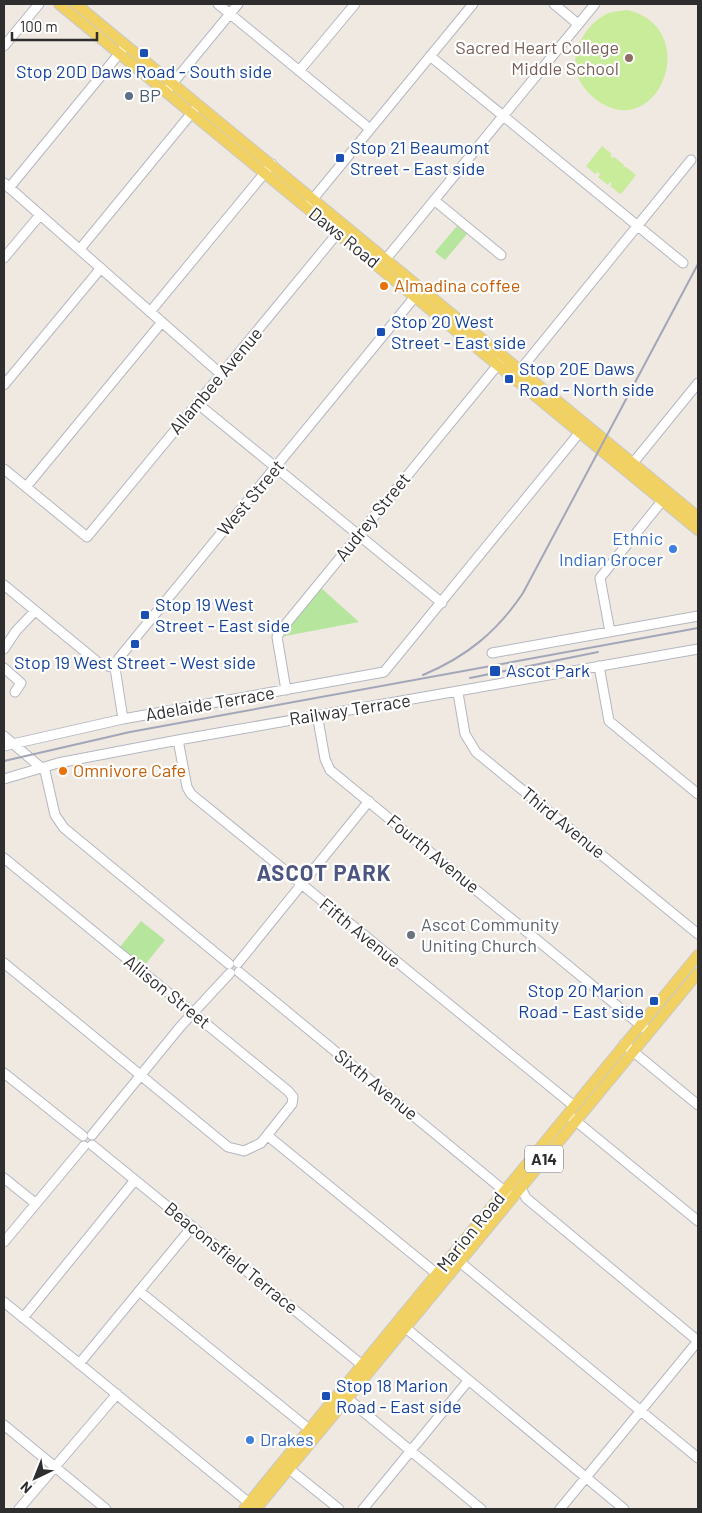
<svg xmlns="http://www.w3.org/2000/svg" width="702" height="1513" viewBox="0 0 702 1513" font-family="Barlow,sans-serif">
<rect width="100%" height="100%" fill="#efe9e1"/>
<path fill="#b6e59e" d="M457 226 467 234 445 260 435 252Z
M320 587 359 622 280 637Z
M141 921 165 940 144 966 120 947Z"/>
<path fill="#c9ec9a" d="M628 10C702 29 660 139 601 103 590 96 582 87 577 75 570 54 584 27 603 16 610 11 620 11 628 10Z
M602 146 612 154 610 156 613 158 614 157 624 165 623 167H626L636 175 622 193 620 194 610 186 612 184 610 182 608 185 598 177 600 174 598 172 595 174 586 166Z"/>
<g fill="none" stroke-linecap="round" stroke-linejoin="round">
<defs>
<path id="minor" d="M218 4 370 129
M554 4 578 24
M4 46 39 4
M430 56 683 263
M299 71 355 4
M168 89 238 4
M4 183 222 375
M9 188 123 49
M434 200 501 255
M308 205 473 4
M80 249 195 109
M4 258 40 215
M386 259 595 4
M150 312 272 164
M516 375 691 160
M4 385 101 268
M198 404 442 603
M633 463 698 383
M4 469 87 537 341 229
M26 487 162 322
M4 585 100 664 115 668
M610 632 600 578 666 496
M4 649 16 631 35 611
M492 653 698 616
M599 666 609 721 698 794
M4 668 21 683 15 692
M286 690 277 637 281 630 501 361
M458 693 465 734 476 752 698 934
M317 714 325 759 330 770 649 1032
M123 719 115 668 119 658 418 293
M4 736 45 771 55 815 64 828 229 964
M178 740 187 787 191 794 574 1106
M4 746 123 719 384 672 580 432
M4 779 58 763 178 740 698 649
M4 858 288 1091 293 1097 292 1104 261 1143 244 1151 228 1147 4 963
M238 963 369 801
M239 972 513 1198
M624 1044 698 1105
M4 1073 83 1136
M571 1117 698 1221
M92 1135 180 1027 230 973
M268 1136 437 1274
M92 1145 367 1369
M4 1178 35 1203
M521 1188 526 1198 698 1341
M4 1242 84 1146
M455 1258 698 1458
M139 1291 309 1429
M4 1302 254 1507
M23 1318 135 1180
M401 1324 624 1509
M79 1364 192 1227
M342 1394 481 1509
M4 1425 106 1509
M288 1468 339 1509
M19 1509 117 1394
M363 1509 468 1381
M560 1509 698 1341"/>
<path id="major" d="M59 4 698 530
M76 4 698 517
M244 1509 698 955
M256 1509 698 973"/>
</defs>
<use href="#minor" stroke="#b4b7c1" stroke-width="11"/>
<use href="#major" stroke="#c9c9c9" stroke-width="12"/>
<use href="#minor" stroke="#fff" stroke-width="9"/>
<use href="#major" stroke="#f2d163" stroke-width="10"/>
<path stroke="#a3a6b8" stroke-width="2" d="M423 675C466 657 497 632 523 593L698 264
M470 678 598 652
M4 761 130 732 698 628"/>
</g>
<g fill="#1a4fb4" stroke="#fff" stroke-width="2">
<rect x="139" y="48" width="10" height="10" rx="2.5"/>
<rect x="335" y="153" width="10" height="10" rx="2.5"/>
<rect x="376" y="327" width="10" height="10" rx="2.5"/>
<rect x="504" y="374" width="10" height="10" rx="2.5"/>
<rect x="140" y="610" width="10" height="10" rx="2.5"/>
<rect x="130" y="639" width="10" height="10" rx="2.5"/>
<rect x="489" y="665" width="12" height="12" rx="2.5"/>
<rect x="649" y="996" width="10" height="10" rx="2.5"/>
<rect x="321" y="1391" width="10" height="10" rx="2.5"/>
</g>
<circle fill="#8d6e63" stroke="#fff" stroke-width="2" cx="629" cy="58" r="5"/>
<circle fill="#5c6f8a" stroke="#fff" stroke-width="2" cx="129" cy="96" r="5"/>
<g fill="#e8710a" stroke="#fff" stroke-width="2">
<circle cx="384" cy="286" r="5"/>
<circle cx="63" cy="771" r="5"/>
</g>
<g fill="#3f7fe0" stroke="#fff" stroke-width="2">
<circle cx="673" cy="549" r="5"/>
<circle cx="250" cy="1440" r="5"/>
</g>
<circle fill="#6b7280" stroke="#fff" stroke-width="2" cx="411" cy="935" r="5"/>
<g text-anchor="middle" stroke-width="4.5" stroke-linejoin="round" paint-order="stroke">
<rect fill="#fff" stroke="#6d6d6d" stroke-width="1" x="525" y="1145.5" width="38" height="27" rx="4"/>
<g font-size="16" font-weight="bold" fill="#2e2e2e">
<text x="544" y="1165">A14</text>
</g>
<g font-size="18" fill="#785e54" stroke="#fff" text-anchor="end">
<text x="619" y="54">Sacred Heart College<tspan x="619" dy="21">Middle School</tspan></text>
</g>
<g font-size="18" fill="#164399" stroke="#fff" text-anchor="start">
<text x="144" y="78" text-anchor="middle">Stop 20D Daws Road - South side</text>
<text x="350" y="154">Stop 21 Beaumont<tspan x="350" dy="21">Street - East side</tspan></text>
<text x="391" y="328">Stop 20 West<tspan x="391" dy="21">Street - East side</tspan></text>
<text x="519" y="375">Stop 20E Daws<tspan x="519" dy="21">Road - North side</tspan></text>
<text x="155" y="611">Stop 19 West<tspan x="155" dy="21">Street - East side</tspan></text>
<text x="135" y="669" text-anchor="middle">Stop 19 West Street - West side</text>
<text x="506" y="677">Ascot Park</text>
<text x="644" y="997" text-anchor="end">Stop 20 Marion<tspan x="644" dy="21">Road - East side</tspan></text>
<text x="336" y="1392">Stop 18 Marion<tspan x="336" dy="21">Road - East side</tspan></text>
</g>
<g font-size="18" fill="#4e5e75" stroke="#fff" text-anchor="start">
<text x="139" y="102">BP</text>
</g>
<g font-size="18" fill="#2e2e2e" stroke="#fff">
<text transform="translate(344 238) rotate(39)" y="6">Daws Road</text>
<text transform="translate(216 381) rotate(-50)" y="6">Allambee Avenue</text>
<text transform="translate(251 498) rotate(-50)" y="6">West Street</text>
<text transform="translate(373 517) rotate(-51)" y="6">Audrey Street</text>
<text transform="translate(210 704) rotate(-10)" y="6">Adelaide Terrace</text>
<text transform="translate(350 710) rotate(-9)" y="6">Railway Terrace</text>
<text transform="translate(563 823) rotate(39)" y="6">Third Avenue</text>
<text transform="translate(433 854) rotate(39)" y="6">Fourth Avenue</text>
<text transform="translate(360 933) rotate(39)" y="6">Fifth Avenue</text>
<text transform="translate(167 992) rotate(39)" y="6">Allison Street</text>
<text transform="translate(376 1085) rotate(39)" y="6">Sixth Avenue</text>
<text transform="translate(471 1232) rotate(-51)" y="6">Marion Road</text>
<text transform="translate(231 1258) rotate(39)" y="6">Beaconsfield Terrace</text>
</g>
<g font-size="18" fill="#c56008" stroke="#fff" text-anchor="start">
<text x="394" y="292">Almadina coffee</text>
<text x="73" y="777">Omnivore Cafe</text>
</g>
<g font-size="18" fill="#366cbe" stroke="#fff" text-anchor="end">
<text x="663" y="545">Ethnic<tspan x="663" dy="21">Indian Grocer</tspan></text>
<text x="260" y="1446" text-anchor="start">Drakes</text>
</g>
<g font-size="18" fill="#5b616d" stroke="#fff" text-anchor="start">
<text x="421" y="931">Ascot Community<tspan x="421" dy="21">Uniting Church</tspan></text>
</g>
<g font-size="22" font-weight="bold" letter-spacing="1" fill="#4d5680" stroke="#fff">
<text x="324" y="881">ASCOT PARK</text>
</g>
</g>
<rect width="702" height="1513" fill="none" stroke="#2e2e2e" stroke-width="10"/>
<g transform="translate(35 1478) rotate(223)" stroke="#ffffff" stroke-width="4" paint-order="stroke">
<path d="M0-4L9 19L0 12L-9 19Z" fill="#2e2e2e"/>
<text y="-8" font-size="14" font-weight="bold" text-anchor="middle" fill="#2e2e2e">N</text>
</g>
<path d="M12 32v8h85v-8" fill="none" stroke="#2e2e2e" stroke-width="2.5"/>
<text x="20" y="32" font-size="15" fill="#2e2e2e" stroke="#ffffff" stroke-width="4" paint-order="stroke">100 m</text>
</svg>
